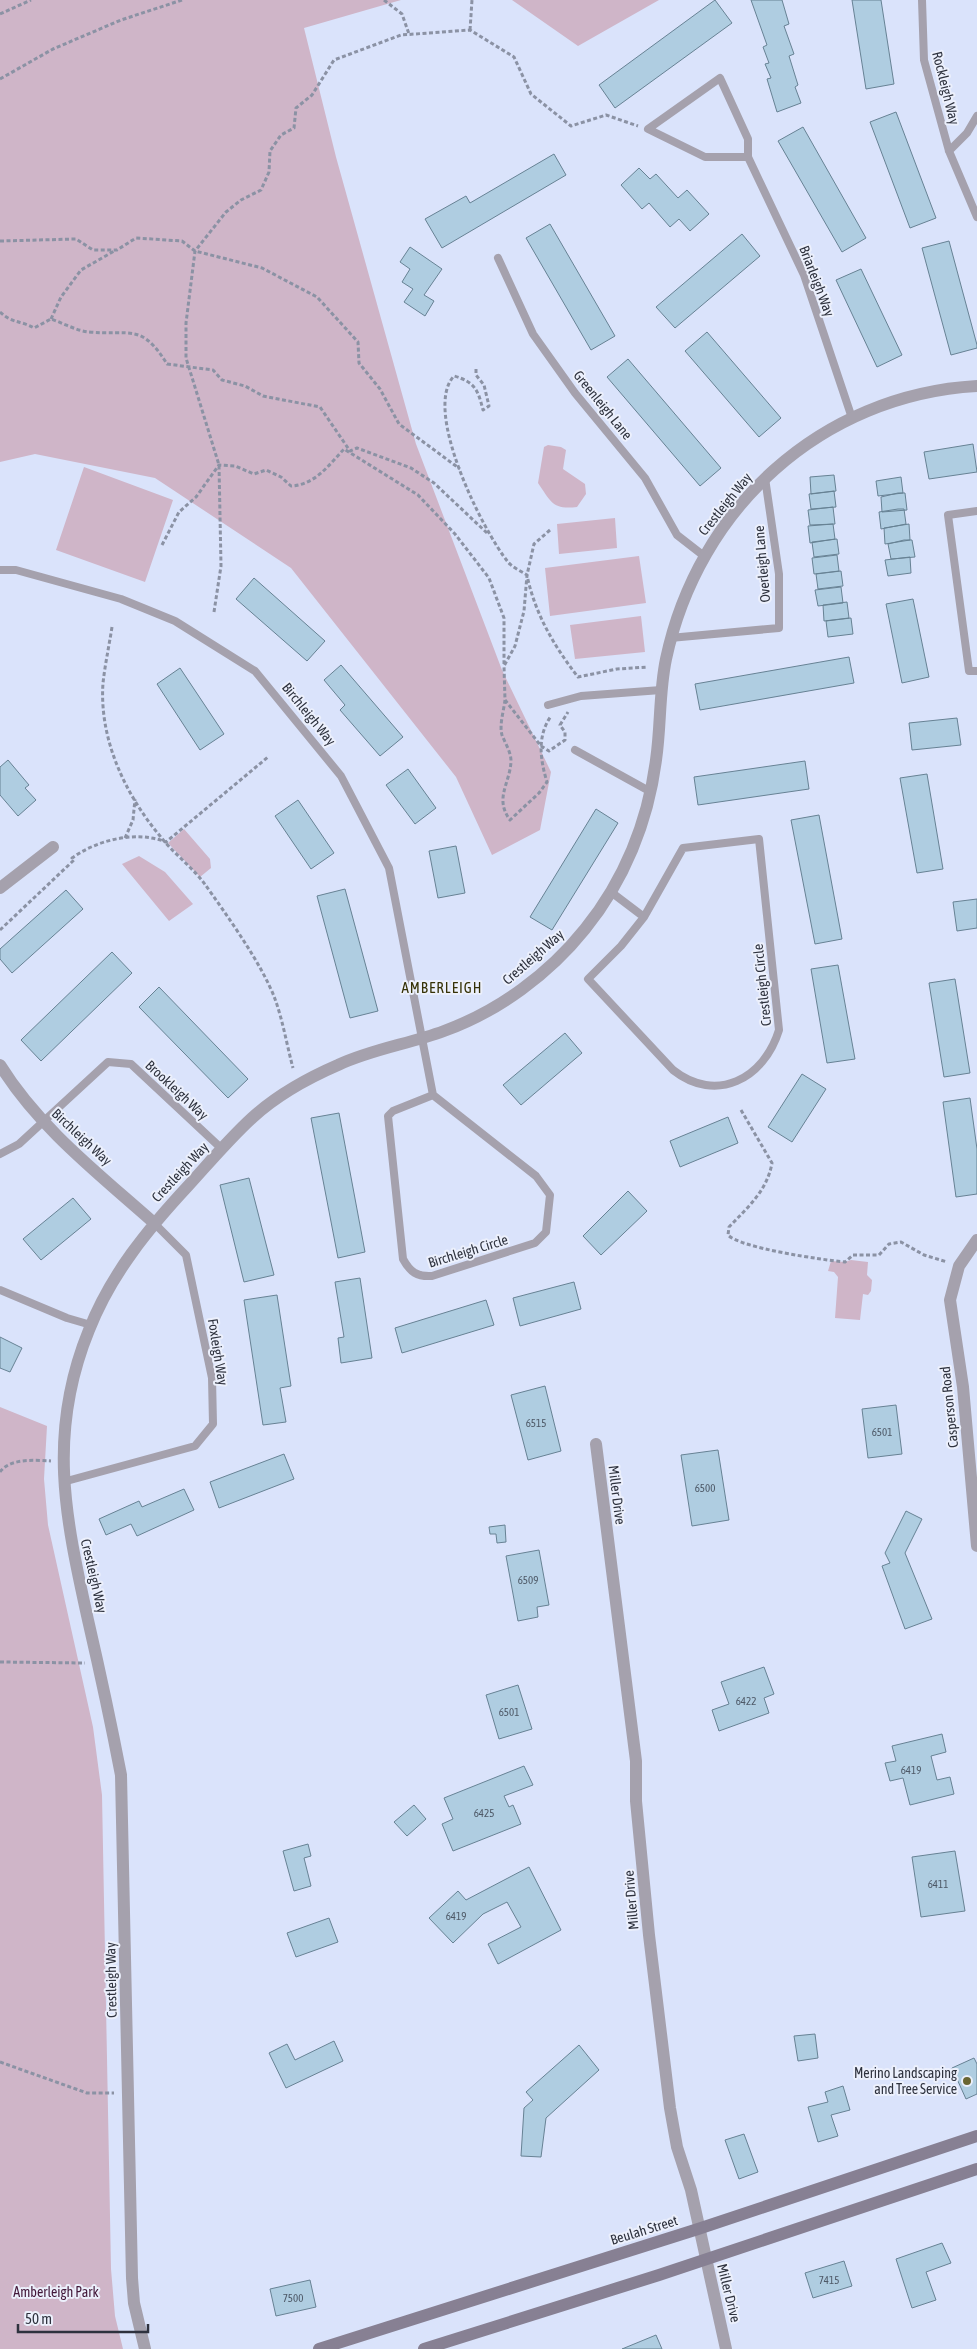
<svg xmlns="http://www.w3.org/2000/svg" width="977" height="2349" viewBox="0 0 977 2349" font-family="'Asap Condensed',sans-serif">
<rect width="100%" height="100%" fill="#dae3fb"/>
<path fill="#cfb5c8" d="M0 0H401L304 28 336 157 416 444 502 670 551 772 540 830 492 855 456 777 291 568 155 478 35 454 0 462Z
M512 0H659L578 46Z
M548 445 561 447 566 450 563 469 585 484 586 494 577 507C553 510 551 502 538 483L544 447Z
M84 467 173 500 145 582 56 550Z
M615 518 617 548 559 554 557 524Z
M639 556 646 603 550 616 545 568Z
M641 616 645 652 575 659 570 625Z
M184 829 210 859 211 868 200 877 168 843Z
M139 856 165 872 193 904 169 921 122 864Z
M851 1260 868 1262 867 1275 872 1280 871 1291 868 1295 863 1294 860 1320 835 1318 838 1277 834 1272 828 1271 831 1261 845 1262Z
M0 1407 47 1426 44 1479 48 1525 93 1727 102 1795 111 2269 115 2316 123 2349H0Z"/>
<path fill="#afcde1" stroke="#678294" d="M715 0 732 23 615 108 599 85Z
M751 0H782L789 24 784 26 794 54 789 56 798 85 795 87 801 103 777 112 767 79 771 78 765 64 769 63 763 47 767 45Z
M852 0H881L894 84 866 89Z
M896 112 936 218 910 228 870 122Z
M803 127 866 238 842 252 778 141Z
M554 154 566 175 442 248 425 219 466 196 470 203Z
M639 168 650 179 656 174 678 198 687 190 709 214 690 231 679 219 670 227 649 203 642 209 621 185Z
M550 224 615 336 591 350 526 238Z
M742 234 760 256 675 328 656 307Z
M949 241 977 345V348L951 355 922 248Z
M410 247 442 269 424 295 434 301 425 316 404 302 413 289 402 282 410 269 400 262Z
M861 269 902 355 877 367 836 280Z
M707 332 781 418 759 437 685 351Z
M628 359 721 468 700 486 607 377Z
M973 444 977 472 929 479 924 452Z
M834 475 836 491 811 494 810 477Z
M901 477 903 493 878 496 876 481Z
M834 491 836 507 811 509 809 494Z
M898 493H905L907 510 882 512 881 497Z
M833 507 835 524 810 525 808 510Z
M898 509H904L906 524 881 529 879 512Z
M833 524 835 539 810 543 808 526Z
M909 524 910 540 885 544 884 528Z
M837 539 839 554 814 557 812 542Z
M904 540H912L915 557 891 559 888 544Z
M837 555 839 571 814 574 812 558Z
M910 557 911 573 888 576 885 560Z
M841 571 843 586 818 589 816 574Z
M254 578 325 641 307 661 236 599Z
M841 587 843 603 818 606 815 590Z
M913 599 929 677 902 683 886 604Z
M847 602 849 618 824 621 823 605Z
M851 618 853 634 828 637 826 621Z
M849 657 854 683 700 710 695 684Z
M341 665 403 737 380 756 340 710 345 705 324 680Z
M180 668 224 734 200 750 157 684Z
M957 718 961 745 912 750 909 723Z
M8 760 29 785 25 788 36 800 18 816 0 795V767Z
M805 761 809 789 698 805 694 777Z
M408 769 436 808 415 824 386 785Z
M927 774 943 869 917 873 900 778Z
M298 800 334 853 311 869 275 816Z
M596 809 618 823 552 930 530 917Z
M819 815 842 939 815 944 791 820Z
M456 846 465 893 438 898 429 851Z
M345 889 378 1011 350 1018 317 896Z
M66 890 83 909 12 973 0 959V949Z
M977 899V928L957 931 953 902Z
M112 952 132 973 41 1061 21 1040Z
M838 965 855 1059 827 1063 811 969Z
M955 979 970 1073 944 1077 929 983Z
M159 987 248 1079 228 1098 139 1007Z
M565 1033 582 1053 521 1105 503 1085Z
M802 1074 826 1089 792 1142 768 1127Z
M970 1098 977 1149V1194L956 1197 943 1102Z
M339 1113 365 1252 338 1258 311 1118Z
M728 1117 738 1143 680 1167 670 1141Z
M249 1178 274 1275 244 1282 220 1185Z
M628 1191 647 1211 601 1255 583 1236Z
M73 1198 91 1219 41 1260 23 1239Z
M360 1278 372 1358 341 1363 338 1338 344 1337 335 1282Z
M574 1282 581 1309 520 1326 513 1298Z
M277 1295 291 1386 280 1388 286 1422 263 1425 244 1300Z
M486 1300 494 1325 402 1353 395 1328Z
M0 1337 22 1348 10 1372 0 1368Z
M545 1386 561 1451 528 1460 511 1395Z
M896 1405 902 1454 868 1458 862 1409Z
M718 1450 729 1520 692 1526 681 1455Z
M284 1454 294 1479 219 1508 210 1482Z
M184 1489 194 1510 137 1536 131 1524 106 1535 99 1519 139 1501 142 1507Z
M906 1511 922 1519 905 1553 932 1619 905 1629 882 1566 890 1563 885 1553Z
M505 1525 506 1542 497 1543 496 1534H490L489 1527Z
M539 1550 549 1605 537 1607 538 1617 518 1621 506 1556Z
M764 1667 774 1694 764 1698 769 1713 719 1731 712 1710 729 1704 721 1682Z
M518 1685 532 1729 499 1739 486 1695Z
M942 1734 946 1752 931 1756 937 1780 950 1777 954 1794 910 1805 903 1778 890 1781 885 1763 896 1761 892 1746Z
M524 1766 533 1785 504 1796 509 1807 513 1805 521 1824 453 1851 442 1824 453 1819 444 1798Z
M414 1805 426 1819 407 1836 394 1822Z
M308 1844 311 1856 304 1858 311 1886 294 1891 283 1851Z
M955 1851 965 1911 921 1917 912 1857Z
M529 1867 561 1930 498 1964 488 1944 521 1927 507 1902 483 1914 453 1943 429 1918 458 1891 466 1900Z
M329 1918 338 1942 296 1957 287 1933Z
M815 2034 818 2058 798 2061 794 2036Z
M334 2041 343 2061 286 2088 269 2053 287 2044 295 2060Z
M579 2045 599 2070 546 2118 541 2157 521 2156 524 2108 533 2100 526 2092Z
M974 2058 977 2064V2094L966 2099 952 2068Z
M843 2086 850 2110 831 2115 838 2136 818 2142 808 2107 828 2102 825 2092Z
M744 2134 758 2172 739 2179 725 2140Z
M942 2243 951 2263 926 2272 936 2300 912 2308 896 2259Z
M844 2261 852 2286 813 2298 805 2273Z
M310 2280 316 2307 276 2316 270 2289Z
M656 2335 662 2349H622Z"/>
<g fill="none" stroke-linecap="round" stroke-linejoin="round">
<path stroke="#8b92a4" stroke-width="3" stroke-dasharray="4 2.5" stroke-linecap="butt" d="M384 0 402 14 409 34
M0 14 31 0
M470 30 472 0
M0 79 53 49 121 20 182 0
M0 241 76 239 93 250H117L136 238 182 241 195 251 262 268 317 297 358 342 359 363 380 389 399 424 460 469
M0 312C13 324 20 320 34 328L51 319C63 323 77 331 89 332 130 336 141 322 167 364L213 370 222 380 245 386 263 396 320 407 350 451 357 448 411 468 434 483 487 533
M51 319 61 297 81 270 116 250
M476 369V375L484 385 489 406 483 410C478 390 475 382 454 376 422 410 483 531 508 562 513 568 521 571 527 575 535 614 554 646 578 677L617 669 648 667
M550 530 534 544 527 575 524 611 515 646 504 666 505 700 541 746 549 751 565 740V732L560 725 568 712
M162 545 179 512 196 497 219 465 235 466 254 474 266 470 281 477 291 486C315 485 329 465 344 449L418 495 455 534 489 578 504 618V664
M214 612 221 566 219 465 186 358V323L195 251 226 212 241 200 261 190 269 172 270 151 281 135 294 128 296 108 312 95 334 60 401 35 470 30 514 57 531 94 571 126 606 115 638 126
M112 627C109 646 105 665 103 683 99 739 125 794 160 836 173 853 191 866 204 883 226 914 262 964 275 999 283 1021 287 1046 293 1068
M505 700C504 710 499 725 502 735 505 743 511 752 511 761 510 784 494 798 510 820L539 793 547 782C540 759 537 736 551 716
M125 838 133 820 135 799
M0 930 74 860 72 858C97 840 136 830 166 842L268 757
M741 1110 772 1163C767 1191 748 1207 729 1227L728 1235C740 1248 823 1260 845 1262L853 1255H879L889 1244 901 1242 924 1255 947 1262
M0 1472C10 1458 35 1460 51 1461
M0 1662 85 1663
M0 2062 87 2093H114"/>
<path stroke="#a5a1ad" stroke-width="8" d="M922 0 924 60 949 151 977 217
M949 151 967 133 977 116
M748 157H705L648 129 720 78 748 139V157L804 275 852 418
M498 258 533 334 575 393 645 478 677 535 704 556
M977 511 948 515 969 671H977
M0 570H16L121 599 175 621 255 671 341 776 389 868 433 1095
M670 638 779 628V574L765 478
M548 705 581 696 661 690
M575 750 651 792
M759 839 779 1030C764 1079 716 1104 673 1070L588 979 621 946 644 917 683 848Z
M611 892 644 917
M433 1095 536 1176 550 1195 546 1232 535 1243 432 1276C417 1277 410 1272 403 1259L388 1116 393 1111Z
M0 1154 19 1144 108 1062 131 1064 222 1149
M0 1290 67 1318 91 1325
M63 1482 195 1446 213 1424 212 1378 186 1255 154 1223"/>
<path stroke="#a5a1ad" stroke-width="12" d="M0 888 53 847
M0 1065C39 1128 99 1174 154 1223
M977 1240 959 1266 950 1300 963 1387 977 1546
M596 1444 636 1761V1801L649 1935 670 2108 677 2147 691 2190 726 2349
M145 2349 134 2303 132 2278 121 1775C111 1723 100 1672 88 1620 65 1516 47 1433 89 1330 111 1274 148 1229 188 1186 209 1163 229 1139 252 1118 277 1095 308 1078 338 1065 372 1049 409 1044 444 1031 499 1011 549 974 585 929 624 881 648 822 656 760 661 726 659 692 666 659 698 508 821 395 977 386"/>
<path stroke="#878093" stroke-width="12" d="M319 2349 698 2229 977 2136
M424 2349 659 2275 977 2169"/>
</g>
<circle fill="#6a6632" stroke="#ecf0fc" stroke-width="2" cx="967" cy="2081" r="5"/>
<g text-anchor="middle" stroke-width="4" stroke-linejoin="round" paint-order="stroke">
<g font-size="11" fill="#4e5967">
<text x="536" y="1427">6515</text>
<text x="882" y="1436">6501</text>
<text x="705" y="1492">6500</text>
<text x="528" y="1584">6509</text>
<text x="746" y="1705">6422</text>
<text x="509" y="1716">6501</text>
<text x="911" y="1774">6419</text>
<text x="484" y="1817">6425</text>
<text x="938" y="1888">6411</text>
<text x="456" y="1920">6419</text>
<text x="829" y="2284">7415</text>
<text x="293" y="2302">7500</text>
</g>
<g font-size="14" fill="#2e323e" stroke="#ecf0fc">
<text transform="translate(946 88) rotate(76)" y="5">Rockleigh Way</text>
<text transform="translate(817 281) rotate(69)" y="5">Briarleigh Way</text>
<text transform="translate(603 405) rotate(51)" y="5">Greenleigh Lane</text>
<text transform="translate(725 504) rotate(-51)" y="5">Crestleigh Way</text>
<text transform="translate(762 564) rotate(-95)" y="5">Overleigh Lane</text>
<text transform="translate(309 714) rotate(51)" y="5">Birchleigh Way</text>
<text transform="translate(533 957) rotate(-41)" y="5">Crestleigh Way</text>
<text transform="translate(762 985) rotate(-96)" y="5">Crestleigh Circle</text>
<text transform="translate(177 1090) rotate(43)" y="5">Brookleigh Way</text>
<text transform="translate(82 1137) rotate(43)" y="5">Birchleigh Way</text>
<text transform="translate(180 1172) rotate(-47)" y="5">Crestleigh Way</text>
<text transform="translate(468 1251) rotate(-17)" y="5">Birchleigh Circle</text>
<text transform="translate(218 1352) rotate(81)" y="5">Foxleigh Way</text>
<text transform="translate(949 1407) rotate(-96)" y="5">Casperson Road</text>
<text transform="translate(617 1495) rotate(83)" y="5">Miller Drive</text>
<text transform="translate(94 1576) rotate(77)" y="5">Crestleigh Way</text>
<text transform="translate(631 1900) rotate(-95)" y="5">Miller Drive</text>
<text transform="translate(111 1980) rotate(-91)" y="5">Crestleigh Way</text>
<text transform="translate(644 2230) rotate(-17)" y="5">Beulah Street</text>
<text transform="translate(729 2293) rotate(76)" y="5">Miller Drive</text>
</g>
<g font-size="14" fill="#2e323e" stroke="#ecf0fc" text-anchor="end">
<text x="957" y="2078">Merino Landscaping<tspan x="957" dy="16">and Tree Service</tspan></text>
</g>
<g font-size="14" fill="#421739" stroke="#ecf0fc">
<text x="56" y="2297">Amberleigh Park</text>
</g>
<g font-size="15" letter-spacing="1" fill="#363206" stroke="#ecf0fc">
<text x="442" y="993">AMBERLEIGH</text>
</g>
</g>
<path d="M18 2324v8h130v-8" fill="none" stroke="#2e323e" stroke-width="2.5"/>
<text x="25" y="2324" font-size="15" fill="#2e323e" stroke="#ecf0fc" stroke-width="4" paint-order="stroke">50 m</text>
</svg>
